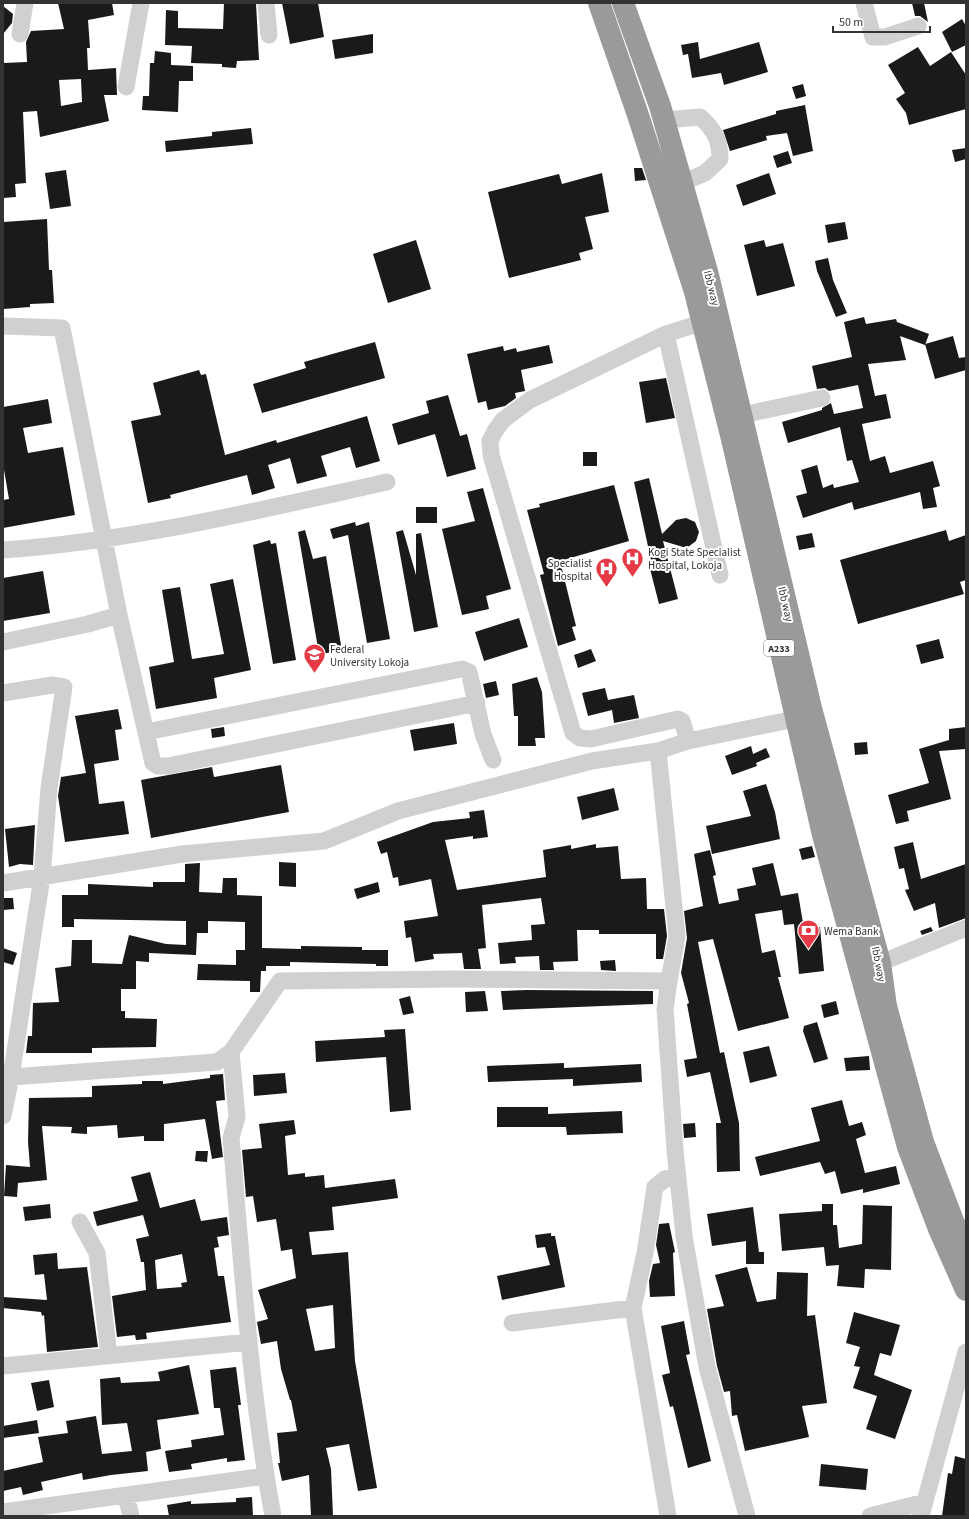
<svg xmlns="http://www.w3.org/2000/svg" width="969" height="1519" viewBox="0 0 969 1519" font-family="'Source Sans 3',sans-serif">
<rect width="100%" height="100%" fill="#fff"/>
<path fill="#1a1a1a" fill-rule="evenodd" d="M58 3H112L114 15 88 20 90 48H87L88 70 116 68 117 95H104L109 121 40 137 37 111 23 112 26 183 15 184 16 197 3 198V63L27 62 26 42 31 31 64 29ZM81 79 82 102 61 106 59 80Z
M224 3H256L259 60 237 61 236 68 222 67V64L191 63 192 46 165 45 166 10 178 11V28L223 29Z
M282 3H318L324 37 290 44Z
M912 3H924L928 22 920 16H915Z
M3 6 13 14 12 23 3 34Z
M962 19 966 26V45L952 52 942 32Z
M373 34V53L335 59 332 40Z
M698 42 700 59 759 42 768 72 724 85 721 73 692 78 688 54 683 55 681 45Z
M918 47 930 66 951 52 966 75V109L909 125 906 113 896 99 905 93 888 65Z
M155 51 171 53V65L193 66V81H179L178 112 142 110 143 96H149L150 63H154Z
M803 84 806 96 796 99 792 87Z
M805 105 813 151 793 156 787 133 766 136 767 140 730 151 723 130 776 114V111Z
M251 128 253 144 166 152 165 141 212 136V132Z
M966 148V159L955 162 952 150Z
M788 151 792 163 777 168 773 156Z
M634 168H642L646 180 635 181Z
M66 170 71 206 50 209 45 173Z
M602 173 609 212 585 217 593 249 579 253 581 260 509 278 488 192 559 174 562 184Z
M769 173 776 194 743 206 736 185Z
M47 219 49 270H52L54 303 30 304V307L3 309V222Z
M845 222 848 239 828 243 825 225Z
M416 240 431 289 388 303 373 254Z
M764 240 766 247 783 243 795 286 757 296 744 245Z
M828 258 833 280 847 313 836 317 817 271 815 261Z
M864 317 866 324 896 319 897 322 929 334 925 345 900 336 906 360 868 364 875 396 886 394 891 418 862 424 870 461 885 456 890 473 933 461 940 486 933 488 937 507 923 509 920 492 854 510 852 502 803 518 796 496 807 493 801 470 817 465 823 488 833 484 834 488 859 482 852 460 847 461 840 427 788 443 782 422 822 410V408L831 403 834 414 863 408 858 385 829 391 825 388 817 389 812 366 852 357 844 322Z
M953 336 959 358 966 357V370L935 379 925 344Z
M375 342 385 378 262 413 253 384 306 368 304 362Z
M549 345 553 363 521 370 525 391 515 393 516 398 505 406 488 410 486 401 478 403 467 354 503 346 504 351 516 348 517 352Z
M199 370 201 375 206 374 225 455 276 440 277 443 367 416 380 461 356 468 350 447 321 456 327 476 297 484 290 458 268 465 275 488 252 495 247 475 170 495 171 498 148 503 131 421 161 415 153 383Z
M666 378 675 418 646 423 639 382Z
M448 395 460 436 467 434 476 469 447 477 435 434 398 445 392 424 429 413 426 401Z
M48 399 52 423 23 428 28 453 63 447 75 515 3 528V500L9 499 3 464V407Z
M583 452H597V466H583Z
M649 478 662 534 676 520 686 518 695 522 699 532 696 541 688 547H683L663 541 678 599 659 604 648 561 651 560 634 482Z
M614 485 629 541 560 561 576 626 572 627 576 640 558 646 540 575 544 574 527 510 540 507 539 504Z
M483 488 511 589 486 596 489 609 462 615 442 529 475 521 467 492Z
M416 507H437V523H416Z
M355 522 356 526 369 522 390 639 367 643 348 535 333 539 330 529Z
M305 530 313 559 326 556 342 651 319 654 298 532Z
M403 530 416 575V534L421 533 438 627 414 632 396 532Z
M946 530 949 541 966 535V580L960 582 964 594 858 624 840 560Z
M812 533 815 547 799 550 796 536Z
M270 540 271 544 276 543 296 660 273 664 253 545Z
M43 571 50 613 3 621V578Z
M233 579 251 670 214 678 217 698 156 709 149 667 174 662 162 590 180 587 192 659 224 654 210 584Z
M519 618 528 647 484 661 475 632Z
M939 639 944 658 921 664 916 645Z
M591 649 596 661 578 668 574 655Z
M537 677 542 692 545 738H535L536 746H518V716H514L512 684Z
M496 681 499 695 486 698 483 684Z
M605 688 608 700 634 695 639 718 614 723 612 710 588 716 582 693Z
M118 709 122 729 115 730 119 760 94 764 99 804 124 801 129 834 65 842 58 796 61 777 86 773 75 716Z
M454 723 457 744 414 751 410 730Z
M224 727 225 736 212 738 211 729Z
M966 727V749L939 751 951 799 907 811 909 821 896 824 888 795 929 783 919 749 949 740V729Z
M867 742 868 754 855 755 854 743Z
M751 746 753 754 766 748 770 757 756 763 757 766 732 775 725 756Z
M281 765 289 812 151 838 141 780 212 767 214 777Z
M766 784 775 812 780 839 712 854 706 826 751 816 743 791Z
M614 788 619 810 582 820 577 797Z
M484 810 488 837 473 839V836L445 840 457 890 546 877 543 850 571 845V849L596 844V848L618 846 621 879 646 878 647 909H664L667 936 663 959H656V934H599V930H577L578 961 553 962 554 970H540L539 956 515 957 516 963 500 964 498 943 532 940 531 925 545 924 541 898 482 905 486 948 478 949 481 969H464L462 953 433 954 434 959 415 962 411 937 406 938 404 921 438 916 431 879 399 886 398 877 393 878 387 852 381 854 377 842 433 822 470 818 469 812Z
M35 825 33 865 20 864 9 867 5 829Z
M913 842 921 879 966 864V918L939 928 935 903 914 911 905 890 909 889 904 868 899 869 894 847Z
M812 846 815 857 802 860 799 849Z
M710 850 716 875 713 876 719 904 739 900 737 889 756 885 752 868 773 863 781 896 798 893 804 929 820 927 824 971 799 974 794 924 784 925 782 910 755 914 762 953 775 950 781 977H778L789 1018 738 1031 713 939 698 942 720 1053 724 1052 739 1123 740 1171 717 1172 716 1123H721L710 1072 687 1077 684 1060 697 1058 687 1004 689 1003 681 973 687 938 684 911 703 906 694 854Z
M279 862 296 863V887L279 886Z
M200 863 199 892 222 893 223 878H237V895L262 896V948L301 949V946L362 947V950H388V966H376V964L290 962V966H266V971H261L260 992H250V981L197 980 198 964 236 965V950H245V922L208 921V933H197L196 955 149 953V962L136 961V989H121V1011H125V1018L157 1019 156 1047 92 1048V1053H26L28 1036H32L33 1003 59 1002 55 968 71 966 72 940H92V963L122 964 129 935 166 944 186 945V921L74 919V927H62V895H88V884L153 887V882H185V864Z
M378 882 380 892 357 899 354 889Z
M3 898H13L14 909 3 910Z
M931 927 933 931 922 935 920 931Z
M3 948 17 953 13 965 3 962Z
M615 960 616 971 601 970 600 961Z
M526 990 653 991V1004L503 1010 501 991Z
M485 991 488 1011 466 1012 465 992Z
M410 996 414 1013 403 1015 399 999Z
M836 1001 839 1014 824 1018 821 1005Z
M817 1022 828 1059 814 1063 803 1031 804 1026Z
M405 1029 411 1110 390 1112 386 1057 316 1062 315 1041 385 1037 384 1030Z
M769 1046 777 1076 750 1083 743 1052Z
M869 1056 870 1070 846 1071 844 1058Z
M564 1063V1068L641 1064 642 1082 573 1086V1079L488 1082 487 1066Z
M285 1073 287 1093 254 1096 253 1075Z
M223 1074 225 1100 216 1101 223 1157 212 1159 205 1119 164 1124V1141H144V1136L118 1138 117 1125 87 1127V1134L71 1133 72 1127 42 1126 47 1180 18 1183 17 1197 4 1196 6 1165 30 1167 28 1142 29 1098 92 1097V1086L142 1084V1081H163V1084L210 1078V1075Z
M842 1100 849 1126 862 1122 866 1135 856 1139 865 1173 896 1166 900 1184 863 1193V1189L841 1194 835 1171 825 1174 820 1162 760 1176 755 1157 820 1141 811 1108Z
M497 1107H548V1114L622 1111 623 1133 567 1135 566 1127H497Z
M294 1120 296 1134 285 1136 288 1175 305 1173V1177L324 1175 325 1188 395 1179 398 1198 332 1207 334 1230 309 1232 312 1255 348 1252 355 1361 377 1488 358 1491 349 1444 326 1448 331 1469 333 1516H311L309 1475 282 1481 278 1463H280L277 1433 297 1431 291 1400H290L281 1369 277 1341 261 1344 257 1322 268 1319 258 1290 296 1278 292 1249 281 1251 276 1219 257 1222 253 1196 246 1197 242 1150 262 1148 259 1124ZM333 1305 335 1348 315 1351 306 1309Z
M695 1123 696 1137 684 1138 683 1124Z
M196 1151H208L207 1162 195 1161Z
M150 1172 160 1208 195 1199 201 1221 227 1217 229 1235 217 1237 219 1247 214 1248 218 1276H224L231 1322 146 1333 147 1339 136 1340 135 1335 117 1337 112 1296 146 1290 144 1262H141L136 1239 149 1236 143 1215 97 1226 93 1212 138 1201 131 1177ZM182 1254 187 1282 181 1283 182 1287 157 1289 155 1260Z
M50 1204 51 1218 25 1221 23 1207Z
M822 1204H833V1225H837L839 1248 862 1244 863 1205 892 1206 891 1270 865 1269 864 1288 837 1286 839 1265 826 1266 824 1247 782 1251 779 1214 822 1211Z
M753 1207 759 1252H764V1264H746V1241L712 1246 707 1214Z
M669 1223 675 1252 673 1253 675 1296 650 1297 649 1281 653 1264 660 1263 656 1245 659 1224Z
M551 1233V1236H555L565 1287 502 1300 497 1276 550 1265 545 1247 537 1248 535 1235Z
M57 1253 58 1269 87 1267 98 1347 47 1352 44 1315 42 1316 41 1312 3 1308V1297L47 1300 44 1274 35 1275 33 1255Z
M747 1267 757 1302 776 1299 777 1272 808 1273 807 1316 815 1315 827 1403 802 1406 809 1437 745 1451 737 1415 732 1416 730 1391 724 1392 717 1366 707 1309 724 1306 715 1275Z
M854 1312 900 1325 891 1356 880 1353 874 1375 912 1390 895 1439 866 1429 877 1396 853 1388 860 1367 854 1366 860 1347 846 1343Z
M684 1321 690 1354 686 1355 711 1461 688 1468 673 1406 670 1407 662 1375 670 1373 661 1326Z
M189 1365 199 1414 157 1420 161 1449 146 1452 148 1471 111 1475 83 1480 82 1473 41 1482 43 1490 23 1495 21 1487 3 1491V1471L43 1462 38 1437 68 1433 66 1421 96 1416 102 1454 132 1451 127 1423 102 1425 100 1379 120 1377 121 1383 160 1381 158 1372Z
M236 1367 241 1405H238L245 1460 227 1462V1458L191 1464 192 1469 169 1472 165 1451 192 1447 191 1440 224 1435 220 1408H214L210 1370Z
M49 1380 54 1407 37 1411 31 1383Z
M37 1420 39 1433 3 1438V1426Z
M955 1456 966 1459V1516H942L948 1473 952 1474Z
M821 1464 868 1469 866 1490 819 1486Z
M252 1497 253 1516H169L167 1505 191 1501V1504L236 1502V1498Z"/>
<g fill="none" stroke-linecap="round" stroke-linejoin="round">
<path stroke="#d0d0d0" stroke-width="17" d="M266 3 269 35
M864 3 873 37H885L918 26
M20 34 25 3
M126 87 141 3
M664 120 700 117C714 129 720 140 720 159L705 173 682 183
M3 326 62 328 119 615 153 763 158 766H168L477 703
M666 334 720 575
M742 415 822 398
M3 550C133 541 260 510 387 482
M3 642 88 624 119 615
M3 693 52 685 64 687 49 788 42 877 11 1077 3 1116
M146 732 462 669 469 672 483 734 493 760
M688 741 682 721 678 719 591 739 580 738 573 733 491 455 490 441 495 431 503 420 530 400 666 334 713 319
M658 751 677 936 669 981
M3 883 182 854 324 841 398 811 592 761 658 751 688 741 795 719
M880 963 966 928
M231 1052 237 1117 231 1138C242 1264 250 1391 273 1516
M11 1077 217 1062 231 1052 280 981 454 979 669 981 665 1009 675 1150 684 1236 707 1367 747 1516
M80 1222 97 1253 109 1356
M512 1323 633 1308
M3 1366 249 1342
M126 1496 131 1516
M3 1512 265 1476
M668 1516 633 1308 645 1253 655 1187 665 1179 678 1177
M870 1516 925 1502
M921 1516 966 1352"/>
<path stroke="#9a9a9a" stroke-width="22" d="M599 3 638 115 695 292 732 439 823 835 908 1147 939 1229 966 1290
M623 3 660 106 708 275 811 708 880 963 886 1006 923 1142 953 1221 966 1249"/>
</g>
<defs>
<symbol id="hospital-pin" viewBox="-11 -11 22 30"><path d="M0 17L-7.5 6A9.5 9.5 0 1 1 7.5 6Z" fill="#e63946" stroke="#fff"/><path d="M-5-5h3v3.5h4V-5h3V5h-3V1.5h-4V5h-3Z" fill="#fff"/></symbol>
<symbol id="university-pin" viewBox="-11 -11 22 30"><path d="M0 17L-7.5 6A9.5 9.5 0 1 1 7.5 6Z" fill="#e63946" stroke="#fff"/><path d="M0-5L7-2L0 1L-7-2ZM-4 1L0 2.5L4 1V4Q0 6-4 4Z" fill="#fff"/></symbol>
<symbol id="bank-pin" viewBox="-11 -11 22 30"><path d="M0 17L-7.5 6A9.5 9.5 0 1 1 7.5 6Z" fill="#e63946" stroke="#fff"/><path d="M-6-4H6V4H-6ZM0-2.3a2.3 2.3 0 1 0 0 4.6a2.3 2.3 0 1 0 0-4.6Z" fill="#fff"/></symbol>
</defs>
<g fill-rule="evenodd">
<use href="#hospital-pin" x="620" y="546" width="25" height="34"/>
<use href="#hospital-pin" x="594" y="556" width="25" height="34"/>
<use href="#university-pin" x="302" y="642" width="25" height="34"/>
<use href="#bank-pin" x="796" y="918" width="25" height="34"/>
</g>
<g text-anchor="middle" stroke-width="4" stroke-linejoin="round" paint-order="stroke">
<rect fill="#fff" stroke="#707070" stroke-width="1" x="764" y="640" width="30" height="16" rx="3"/>
<g font-size="10" font-weight="bold" fill="#333">
<text x="779" y="652">A233</text>
</g>
<g font-size="11" fill="#333" stroke="#fff">
<text transform="translate(712 288) rotate(76)" y="4">Ibb way</text>
<text transform="translate(786 604) rotate(77)" y="4">Ibb way</text>
<text transform="translate(879 964) rotate(79)" y="4">Ibb way</text>
</g>
<g font-size="11" fill="#333" stroke="#fff" text-anchor="start">
<text x="648" y="556">Kogi State Specialist<tspan x="648" dy="13">Hospital, Lokoja</tspan></text>
<text x="592" y="567" text-anchor="end">Specialist<tspan x="592" dy="13">Hospital</tspan></text>
<text x="330" y="653">Federal<tspan x="330" dy="13">University Lokoja</tspan></text>
<text x="824" y="935">Wema Bank</text>
</g>
</g>
<rect width="969" height="1519" fill="none" stroke="#333333" stroke-width="8"/>
<path d="M833 26v6h97v-6" fill="none" stroke="#333333" stroke-width="2"/>
<text x="839" y="26" font-size="12" fill="#333333" stroke="#ffffff" stroke-width="3" paint-order="stroke">50 m</text>
</svg>
